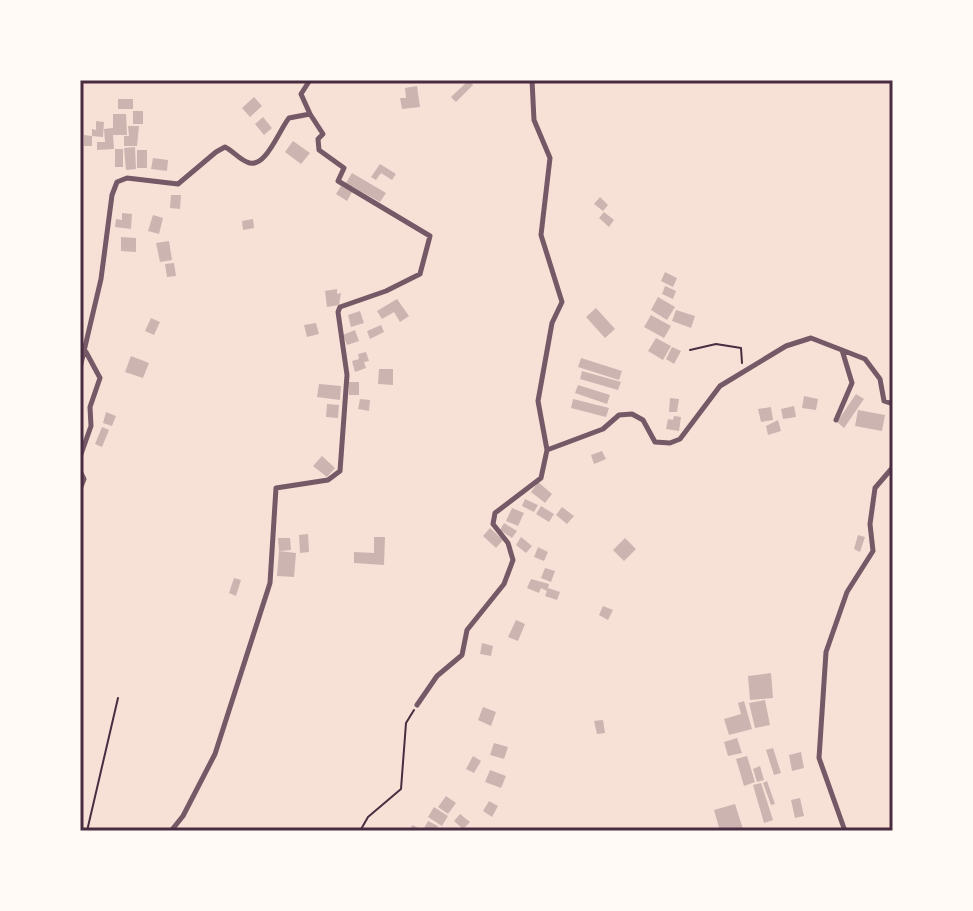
<svg xmlns="http://www.w3.org/2000/svg" width="973" height="911" viewBox="0 0 973 911" font-family="Lato,sans-serif">
<rect width="100%" height="100%" fill="#f7e1d7"/>
<path fill="#ccb4b1" d="M469 80 473 85 456 102 451 97Z
M417 86 420 107 402 109 400 98H406L405 88Z
M254 97 262 106 250 117 242 108Z
M118 99H133V109H118Z
M133 111H143V124H133Z
M113 114H126L127 135H113L114 149 97 150V142H105L104 129 113 128Z
M263 117 272 128 264 135 255 124Z
M96 121 104 122 103 137 92 136V146H84V135L92 136V129L96 130Z
M128 126H139L137 146H124V136H129Z
M293 141 310 153 301 164 285 152Z
M135 147 136 169 126 170 124 148Z
M115 149H123V167H115Z
M137 150H147V168H137Z
M153 158 168 160 167 171 151 169Z
M380 164 396 174 392 180 381 173 376 180 371 177Z
M352 173 386 193 380 202 346 183Z
M341 186 352 192 347 201 336 194Z
M171 195H181L180 209 170 208Z
M600 197 608 205 603 211 594 204Z
M604 212 614 220 609 227 599 218Z
M122 213 132 214 131 229 115 227 116 219 122 220Z
M153 215 163 218 159 234 148 231Z
M253 219 254 228 243 230 242 221Z
M121 237 136 238V252L121 251Z
M169 241 172 260 160 262 156 243Z
M174 263 176 276 167 277 165 264Z
M665 272 677 278 673 287 661 281Z
M665 286 676 291 673 299 662 294Z
M337 289V294L341 293 339 305 327 307 325 291Z
M658 297 675 307 667 320 651 310Z
M397 299 409 316 400 322 394 312 382 319 377 311Z
M596 308 615 329 605 338 586 317Z
M676 310 695 316 691 328 672 321Z
M360 311 364 323 351 327 348 315Z
M651 315 671 326 664 338 644 327Z
M151 318 160 322 154 335 145 331Z
M316 323 319 334 307 337 304 325Z
M381 325 384 332 370 339 367 331Z
M355 330 359 341 347 345 343 335Z
M656 338 671 346 663 360 648 351Z
M672 347 681 351 674 364 666 359Z
M366 352 369 361 364 362 366 368 355 372 352 361 359 359 358 354Z
M131 356 149 363 143 378 125 372Z
M581 358 622 371 619 380 578 367Z
M379 369H393V385L378 384Z
M582 371 621 382 618 390 580 379Z
M349 382H359V395H349Z
M319 384 341 386 340 400 317 397Z
M578 385 610 395 607 404 575 393Z
M856 394 864 399 844 428 837 422Z
M804 396 818 399 816 410 802 408Z
M670 398 679 399 677 412H669Z
M360 399 370 400 369 411 358 409Z
M573 399 609 408 606 417 571 408Z
M327 404 339 405 338 418 326 417Z
M794 406 796 417 783 419 781 409Z
M771 407 773 420 761 422 758 409Z
M858 410 885 415 882 431 855 426Z
M106 412 116 416 112 426 103 423Z
M674 416 681 417 679 431 666 429 668 419 673 420Z
M778 420 781 431 768 435 766 426Z
M102 427 109 430 102 447 95 444Z
M602 451 606 459 594 464 591 455Z
M322 456 335 468 327 477 313 466Z
M538 482 552 494 545 503 531 492Z
M525 499 538 505 534 512 522 506Z
M541 506 554 514 549 522 536 514Z
M562 507 574 516 567 524 556 515Z
M512 508 524 513 518 526 506 521Z
M504 523 517 531 512 538 500 530Z
M490 528 503 540 496 548 483 536Z
M308 534 309 552 300 553 299 535Z
M858 535 865 537 860 552 854 549Z
M374 537H385L384 565 354 563V552L374 553Z
M521 537 532 546 526 553 516 545Z
M278 538H290L291 550 279 551Z
M625 538 636 549 624 561 613 550Z
M538 547 548 552 544 561 534 557Z
M279 551 296 553 294 577 277 576Z
M545 568 555 571 551 582 541 578Z
M234 578 241 580 236 596 229 593Z
M531 579 549 584 548 588 560 592 557 600 545 596 547 591 541 588 539 593 527 588Z
M603 606 613 610 608 620 599 615Z
M516 620 525 624 518 641 508 637Z
M482 643 493 646 491 656 480 654Z
M771 673 773 698 750 700 748 676Z
M765 700 770 725 755 728 749 703Z
M744 701 752 729 729 735 724 719 741 714 738 703Z
M483 707 496 712 491 726 478 720Z
M603 720 605 733 597 734 594 721Z
M737 738 742 753 728 756 724 742Z
M494 743 508 747 504 759 490 755Z
M773 748 781 773 774 775 766 750Z
M801 752 804 768 792 771 789 755Z
M473 756 481 761 474 773 466 769Z
M747 756 755 782 744 786 736 759Z
M760 766 764 780 757 782 753 769Z
M490 770 506 776 501 788 485 782Z
M767 781 775 804 771 805 763 783Z
M761 783 773 820 764 823 753 785Z
M446 796 456 803 448 814 438 807Z
M800 798 804 816 795 818 791 800Z
M489 801 498 806 492 817 483 811Z
M735 804 743 829 720 831 714 810Z
M434 807 448 816 442 826 428 817Z
M460 814 470 822 463 829 454 821Z
M428 821 438 826 435 831H410L412 825 423 830Z"/>
<g fill="none" stroke-linecap="round" stroke-linejoin="round">
<path stroke="#4a2c40" stroke-width="2" d="M690 350 716 344 741 348 742 363
M87 831 118 698
M360 831 368 817 401 789 406 723 414 710"/>
<path stroke="#755966" stroke-width="5" d="M80 368 101 279 112 195 117 182 127 178 178 184 216 152 225 147C233 151 239 159 247 162 265 171 279 130 289 118L310 114 301 94 310 80
M836 420 852 383 842 350
M547 450 603 429 619 415 632 414 643 420 655 442 670 443 680 439 720 386 786 346 811 338 865 359 880 379 884 401 893 404
M80 457 91 426 90 407 100 378 86 352
M80 471 84 479 80 489
M417 705 437 676 462 655 467 630 504 584 513 560 508 543 493 524 495 513 541 478 547 450 538 401 552 323 562 302 541 235 550 158 534 120 532 80
M171 831 183 816 215 754 270 583 276 488 328 480 340 471 347 375 338 312 340 307 386 291 420 274 430 236 338 181 344 168 319 150 318 139 323 134 310 114
M845 831 819 758 826 652 847 592 873 551 870 524 875 488 893 467"/>
</g>
<rect width="973" height="911" fill="none" stroke="#fffaf5" stroke-width="164"/>
<rect x="82" y="82" width="809" height="747" fill="none" stroke="#4a2c40" stroke-width="3"/>
</svg>
